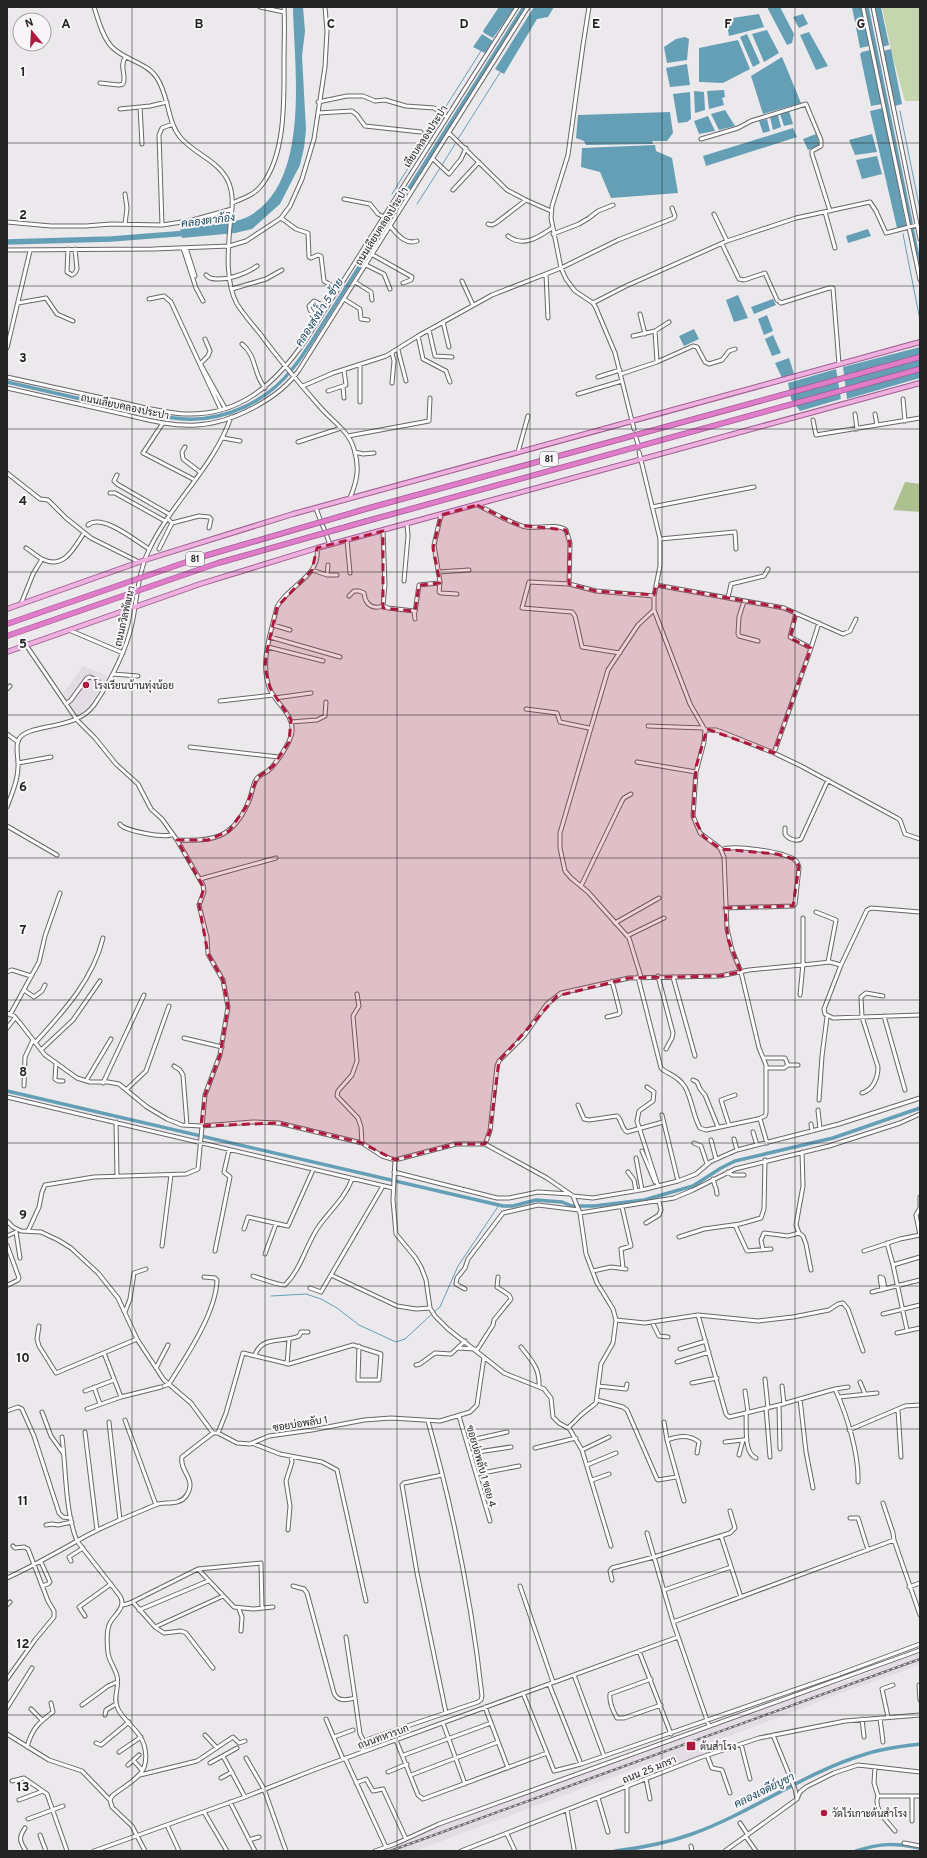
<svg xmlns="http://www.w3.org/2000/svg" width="927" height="1858" viewBox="0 0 927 1858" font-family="Overpass,Sarabun,sans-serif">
<rect width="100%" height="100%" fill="#ece9ec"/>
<path fill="#e4dce4" d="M83 666 108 676 89 706 76 717 63 693Z
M920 1652V1665L844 1692 717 1741 720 1749 659 1771 655 1764 645 1765 415 1851H380L406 1842 438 1827 796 1696 849 1680Z"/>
<path fill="#c5d5ad" d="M882 7H920V101H905L891 50Z"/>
<path fill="#adc08f" d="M905 482 920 484V512L893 510Z"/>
<path fill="#649fb6" d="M293 7H303L305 31 302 56 306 130 304 148 300 165 280 204 252 229 235 233 182 238 180 227C199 225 236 225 251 215 311 179 294 66 293 7Z
M499 7H515L493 38 484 33 483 31Z
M534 7H554L548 17 537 19 504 74 495 69Z
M767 7H780L794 34 792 43 787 45Z
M852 7H861L869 46 860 48Z
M874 7H881L889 45 882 47Z
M759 14 764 27 729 36 726 19Z
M803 14 808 24 799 28 793 17Z
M767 30 779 53 764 62 752 34Z
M809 32 828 66 816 70 800 35Z
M482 34 493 41 485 53 473 47Z
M747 34 760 63 753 67 740 37Z
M685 37 689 39 687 60 667 63 664 47 676 39Z
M738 40 750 69 723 83 699 82V48Z
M891 49 902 104 895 106 883 51Z
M870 50 882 104 871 106 860 54 862 52Z
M782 57 801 103 763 114 751 76Z
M687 64 690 85 670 87 666 68Z
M724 90 725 97 722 98 724 105 709 109 707 91Z
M694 91 704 92 705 110 695 113Z
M690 92 691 119 687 122 678 123 673 94Z
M883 108 906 226 897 228 870 111Z
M725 110 735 126 719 130 711 114Z
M789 111 793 124 784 126 780 114Z
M670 112 673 133 667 141H652L653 144 586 145 584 141 576 138 578 115Z
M778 115 781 127 773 130 770 117Z
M708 116 715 131 699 134 694 121Z
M767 119 770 131 763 133 759 121Z
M793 128 797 137 706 166 703 156Z
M816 134 820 145 808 150 803 139Z
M872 134 877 152 855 155 849 140Z
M655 145 656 151 672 158 678 193 611 198 600 172 581 167 582 148Z
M877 156 882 174 862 179 856 160Z
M868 229 871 236 848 243 846 236Z
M738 295 748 318 734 322 726 300Z
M773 299 776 305 754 314 751 307Z
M767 315 773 331 764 335 758 319Z
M694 329 699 339 684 346 679 336Z
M773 335 781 353 772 356 765 339Z
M920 347V378L847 399 843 367Z
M789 358 794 374 782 378 775 363Z
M836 369 841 399 800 411 791 399 788 383Z"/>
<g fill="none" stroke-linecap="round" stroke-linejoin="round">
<path stroke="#649fb6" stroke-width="1" d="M443 111 481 51
M900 111 920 210
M458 139 501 71
M442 165 455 144
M392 194 441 115
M417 204 440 168
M903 234 920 320
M271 1296 306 1294 321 1299 337 1308 359 1325 396 1342 405 1339 432 1314
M434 1312 440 1307 458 1266 499 1205"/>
<path stroke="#649fb6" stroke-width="3.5" d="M867 7 920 267
M7 382C43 390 80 399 116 407 139 412 162 418 185 419 226 421 268 401 293 368 300 360 306 350 312 341L524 7
M7 1091 503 1206H513L536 1200 562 1202 572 1206H594L644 1200 693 1186 721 1168 735 1161 833 1138 920 1108
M615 1851C641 1848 667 1843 692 1834 753 1812 805 1772 866 1754 883 1748 902 1746 920 1744
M856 1851C882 1843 893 1843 920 1848"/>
<path stroke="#649fb6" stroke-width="5.5" d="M7 242 111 239 188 233"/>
<defs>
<path id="minor" d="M94 7C98 19 102 36 111 46 123 60 147 62 157 78 169 96 167 121 180 137 193 153 217 160 227 179 235 194 232 210 230 226 228 250 225 282 237 304 244 315 253 325 261 335 279 360 300 384 320 407 332 421 349 431 354 449 360 468 357 481 350 498
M260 7 284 12
M589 7 583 45 568 155 552 206 551 218 561 268 566 279 575 291 593 303 596 308 615 353 634 429
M863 7 920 280
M873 7 920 239
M100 83 119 85 123 84C127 76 119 66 125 58
M318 102 347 96H363L375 101 385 100 406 106 434 108 447 117
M140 107 142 144
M120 109 150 106 167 102
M318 113 352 111 357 115 365 126 421 132
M449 133 507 190 526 200 551 211
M701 139 738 128 751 121 806 104 821 140V146L812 151V154L830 211
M433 159 449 174 461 159 466 148
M453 190 479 162
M344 199 370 204 378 214 384 217
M232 203C242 199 254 195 261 186 286 155 284 100 284 62 284 44 285 25 284 7
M825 212 835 248
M714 214 727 241
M281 218 296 229 308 233 309 257 311 258 318 255 321 256 324 281 337 289
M7 222 51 226H86L111 224 162 225 189 221 232 209
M125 224 127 208 125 194
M488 224 492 225 496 223 526 200
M162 225 159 135 162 128 173 124
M390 226C398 235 405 245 417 241
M553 234 579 224 589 218 598 211 613 205
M508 236C523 248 539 237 552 228
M722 244 739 279 744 280 765 273 777 300 781 303 829 288H833L839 364
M183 248 196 288 203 301
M186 248 195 276
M68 249 67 272 72 275 75 273 77 269 75 249
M7 250 153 249 229 246 246 241 281 218 290 206 302 179 314 139 325 67 327 31 325 7
M373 255 412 277 411 280 403 283
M366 265 384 274 390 289
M546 274 548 318
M206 275 210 278C224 282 246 274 257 266
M462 281 473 305
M355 282 371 292 372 300
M232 289 266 279 282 270
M149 299 164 296 171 302 221 410
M344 299 360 309 361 319 368 320
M18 303 46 298 57 314 73 321
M593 303 626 286 727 241 796 218 870 202 876 211 886 233 917 225
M640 314 645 334
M318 320 310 310 309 306 314 301 327 307
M443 322 449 347
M429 330 435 356 452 357
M655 331 657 362
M418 336 423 359 446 371 450 382
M633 336 655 331 669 322
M205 339 210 351 208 356 201 363V365L225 408
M242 344C257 356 253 374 265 388
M7 348 30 251
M398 350 406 381
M392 353 394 361 392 383
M360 365V402
M621 374 657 362 693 346 697 347 705 362 709 364 722 360 729 351 735 349
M7 377C43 385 80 393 116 401 139 406 162 413 185 414 242 416 277 382 307 338L517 7
M598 377 620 370
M303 386 333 373 386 356 418 336 492 295 561 268 618 240 674 218 675 216 672 208
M343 387 344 398
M7 388C43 396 78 404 114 412 141 418 169 427 197 425 232 423 279 399 299 370L528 7
M328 391 346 385 344 370
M578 394 622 381
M903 399 905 421
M855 414 857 429
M875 414 877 425
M813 420 816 435 920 418
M163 423 143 453 195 480
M348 436 429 421 430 398
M223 438 240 441
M636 438 638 444
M298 442 341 428
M185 447 182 452 183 459 200 472
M355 452 363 454 374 453
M518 452 528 416
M7 473 40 499 48 500 66 518 91 538 139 562
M117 475 114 481 117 484 169 514
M110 493H115L165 521
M477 505C489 510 513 525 526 527 538 529 556 523 566 530L570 543 569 584 596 591 654 596 660 566V539L639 452
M652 507 754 487
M316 508C320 521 326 532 330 545
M441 515 434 545 440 582 439 592 441 593 457 594
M172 523 199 516 209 517 211 519 209 528
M88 525C102 513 136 541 149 549
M660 539 735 532 736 549
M347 540 350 573
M26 548C32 552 37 556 42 559 64 570 74 548 84 533
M159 549 172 523 167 518
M312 570 327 575H337
M438 572 469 570
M327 575 328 565
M404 581 408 536 407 524
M569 584 529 582 522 608 572 612 575 616 582 647 620 653
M656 585 784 608 843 634 850 631 856 619
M349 596 354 591H359L364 593C365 604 372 610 383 606L385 584 383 531
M728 598 731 584 764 576 768 569
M744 601 739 617 738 634 739 636 758 641
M21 604 33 574 42 559
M383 606 388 608 414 611 415 619
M415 612 419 585 439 583
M796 613 790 637 811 648 819 623
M273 625 290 630
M69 630 123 653
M270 637 340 657
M26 645 77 720 95 738 116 764 138 784 151 809 162 819 177 840 203 885 204 892 199 905 207 937 208 954 223 980 228 1007 220 1055 205 1095 198 1169 186 1174 94 1177 45 1185 42 1192 39 1207 28 1231
M268 647 323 661
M113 674 138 676
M7 689 10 686
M275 698 311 693
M220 701 273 695
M66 704 71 700 87 678 90 677 98 681
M526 709 557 713 560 722 589 728
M291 722 317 720 325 716 326 702
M648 726 703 728
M705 730H716L722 732 774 753 801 766 897 818 900 820 905 834 920 839
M7 734 18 742
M190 747 279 757
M774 753 811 648
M637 762 696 772
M18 763 51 757
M7 807C12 793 19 778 18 763 18 756 15 745 19 739 28 723 76 731 94 705 111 680 125 654 132 624 137 600 138 572 149 550 171 503 214 467 231 417
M120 824C124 831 167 839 173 834
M7 826 57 855
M785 828V834C788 839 796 842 801 839L828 780
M177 840C213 842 233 838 248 803 252 796 252 786 256 780 258 775 264 774 268 771 276 764 291 742 292 732 294 713 275 704 269 687 260 661 271 633 277 607 288 585 321 577 317 548
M721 850C733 844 784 852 795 860 798 862 798 865 799 868L795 904 793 906 725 908
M200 879 276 858
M581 886 622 801 624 798 631 794
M816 912 836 920 828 962
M920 912 871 908 867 910 841 965 824 1009 825 1014 833 1018 920 1015
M615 923 659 898
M627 936 664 918
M7 972 12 970 31 976
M658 976 673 1033 672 1038 666 1049
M638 977 661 1068C666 1074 677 1074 685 1087 692 1099 693 1116 700 1128L706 1130 758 1119 765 1116 766 1113V1065L759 1048 741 972 732 950 727 929 724 857 720 848 700 833 693 816 696 772 704 742 705 730 690 704 654 610
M641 977 629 938 588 892 571 878 565 871 560 848V833L608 670 638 625 654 610V596
M673 977 695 1056
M24 990 34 997 42 991 45 985
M357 994 359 1006 353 1016 357 1061 352 1075 338 1091 337 1096 358 1118 361 1127 362 1143
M800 995 803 964V918
M7 1013 14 1016 20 1023 45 1055 77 1078 90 1082H108L119 1084 147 1107 167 1119 182 1125 201 1126 253 1122 279 1123 362 1143 382 1156 395 1160 456 1144H485L490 1131 497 1066 499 1061 524 1036 547 1004 561 993 629 978 720 976 749 970 812 964 830 962 841 965
M10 1015 39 962 45 936 60 893
M884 1016 905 1090
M607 1017 619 1014 620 1012 612 981
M7 1028 15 1018
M184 1038 222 1047
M35 1043C63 1012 93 980 103 938
M41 1050 73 1020 100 981
M764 1058H785L788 1065H798
M56 1063 55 1079 58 1081H63
M174 1066 180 1070 183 1075 187 1125
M767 1068H784L788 1065
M693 1080 697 1082 700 1089 705 1095 718 1127
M86 1081 111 1039
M103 1083 144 995
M24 1086 25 1057 33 1040
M647 1087 654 1092 653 1101 639 1111 637 1121 658 1186
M126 1090 146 1071 169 1006
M862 1093C873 1090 878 1078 878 1067L862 1017 861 997 866 993 883 996
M7 1097 393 1188
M819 1100 822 1056 827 1017
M578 1105 584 1119 589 1120 617 1116C622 1120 621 1128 627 1132L663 1122
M818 1110 820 1129
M662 1115 678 1181
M760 1119 767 1143
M116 1122 117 1176
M811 1124 812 1131
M729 1125 721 1100 735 1095
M753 1132 757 1145
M734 1139 737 1150
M711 1140 716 1159
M694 1143 701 1146 707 1164
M485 1144 547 1178 573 1196 593 1198 646 1189 678 1181 696 1174 710 1162 737 1150 839 1124 920 1098
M642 1151 655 1182
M802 1152 803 1186 796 1225 799 1233 803 1236 806 1244 811 1270
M636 1158 642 1190
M395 1160 393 1200 396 1234 415 1257 421 1267 426 1280 430 1308 435 1316 448 1329 504 1373 544 1389 551 1398 553 1417 559 1423 568 1428 581 1415 596 1403 601 1364 613 1343 616 1320 613 1309 597 1283 586 1254 580 1213 573 1196
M394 1172 497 1198H509L538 1192 570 1194
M628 1172 634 1180 636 1191
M728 1172 732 1175H744
M713 1179 715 1186
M716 1188 717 1194
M920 1197V1206
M622 1207 631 1246 621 1249 623 1268
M580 1213 674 1198 693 1190 735 1169 829 1146 900 1123 920 1114
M7 1221 13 1227 21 1231 41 1232 58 1240 71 1248 98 1273 118 1298 137 1339 164 1380 191 1403 213 1433
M646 1223 659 1215 661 1210 659 1201
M735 1225 747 1251 771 1249
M244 1229 248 1217 288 1226 313 1170
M16 1232 20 1258
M7 1236 16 1232
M679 1237 704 1229 740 1224 761 1218 764 1209 765 1160
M887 1243 893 1265
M7 1245 19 1278 18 1280 8 1285
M162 1246 171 1175
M763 1250 761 1240 764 1233 788 1236 799 1233
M215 1251 230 1177 224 1172 229 1150
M864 1251 900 1239 920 1235 916 1215 920 1208
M265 1254 276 1224
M593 1271 611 1267 626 1269
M331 1275 397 1306 416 1309 430 1308
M253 1276C259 1278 281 1286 285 1285 301 1269 305 1248 317 1229 328 1212 345 1199 352 1179
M310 1288 321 1292 383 1186
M465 1289 456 1284 457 1278 465 1268 468 1259 503 1213 538 1205 579 1210
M882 1290 880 1277 883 1278 885 1289
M872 1292 920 1280
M125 1312 130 1299 134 1273 146 1269
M883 1314 920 1305
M698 1315 758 1321 793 1317 829 1310 838 1304 843 1303 848 1309 863 1351
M616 1320 645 1323 698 1315 726 1414 729 1417 779 1405 835 1389C847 1415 859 1454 858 1482
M652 1322 659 1336 668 1337
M39 1326 37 1339 39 1346 56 1373 137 1339
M907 1330 893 1265 920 1257
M897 1333 920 1328
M521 1347C532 1361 540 1368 539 1387
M458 1348 475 1349
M680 1349 706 1341
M477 1350 493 1325 494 1320 511 1299 509 1295 497 1287 498 1277
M104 1353 121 1397
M255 1355C262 1335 283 1343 299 1336L301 1332H308
M677 1362 709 1352
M287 1364 289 1340
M416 1365 420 1364 435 1353 451 1354 465 1341
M156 1368 168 1345
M765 1379 768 1408
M860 1382 865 1394
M692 1383 717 1378
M164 1386 169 1384C186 1357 216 1313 217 1280L215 1278 204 1277
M598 1386 626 1389 627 1384
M782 1386 784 1404
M94 1387 100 1404
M835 1389 848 1387
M85 1391 114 1380
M745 1391 748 1412
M839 1397 877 1393
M800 1399 806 1452 813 1488
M597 1400 623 1407 627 1410 657 1479 658 1480 676 1477
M779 1405 780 1449
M766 1408 770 1457
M87 1409 121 1397 161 1387
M898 1410 901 1457
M7 1411 18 1407 22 1409 34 1436 59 1513 63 1517 71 1518
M42 1412 51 1436 63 1453
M746 1413C747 1425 743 1453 756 1458
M459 1416 490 1521
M125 1420 156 1505
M109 1422 120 1520
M664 1422 667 1440 684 1501
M569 1428 582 1450 611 1546
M849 1430 905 1406 920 1405
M85 1432 97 1530
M218 1433 226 1413 243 1353 289 1364 353 1345 381 1354 379 1380H358L359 1346
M62 1437C66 1468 65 1512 77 1541L120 1596C127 1608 113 1615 109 1625 106 1634 107 1644 108 1653 109 1661 115 1668 117 1676 120 1687 112 1698 118 1709 123 1719 133 1726 139 1735 147 1746 149 1765 139 1775 132 1783 120 1789 112 1796L110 1800 112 1807 132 1826 145 1851
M667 1440C678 1436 689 1434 699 1442L697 1453
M467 1441 507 1432
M725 1442 743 1440
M252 1443 280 1454 322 1462 337 1470 366 1601
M535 1448 576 1438
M582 1450 609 1437
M471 1453 511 1447
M739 1455 743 1440 747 1439
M587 1465 616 1453
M477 1474 519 1466
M442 1475 404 1483 402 1485 417 1573 446 1713
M592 1480 609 1474
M883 1503 893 1533 894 1540
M850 1518H858L868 1550
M46 1525 52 1524 58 1525 72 1522
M288 1530 290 1506 286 1481 292 1462 291 1456
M647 1533 673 1622 709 1726
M721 1536 741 1597
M71 1561 69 1557 83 1548
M41 1562 50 1582 48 1584 42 1586
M198 1569 234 1607 253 1609 273 1607
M7 1578C31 1567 54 1554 77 1541 97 1529 119 1520 141 1511 146 1509 152 1506 158 1504 167 1502 180 1505 186 1496 198 1479 179 1472 182 1457L213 1433H218L237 1443 250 1444 269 1436 312 1430 364 1420 391 1418 440 1421 470 1412 477 1405 484 1357
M612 1580 610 1571 612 1568 654 1557 730 1533 735 1528 730 1511
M293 1586 304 1589 307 1593 334 1693C338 1702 346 1700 355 1698L360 1734 366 1745
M520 1586 553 1682
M909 1587 920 1583
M664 1590 731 1567
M133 1602 155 1627 164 1633 181 1631 186 1633 213 1668
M7 1605 10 1602
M123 1605 130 1603 198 1569 261 1563 262 1608
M239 1609 242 1617 241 1631
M139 1610 208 1581
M85 1616 79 1607 111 1584
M673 1622 894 1540 920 1615
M155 1627 223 1596
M346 1637 355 1698
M639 1651 671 1734
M574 1675 604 1756
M7 1679 35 1640 54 1617V1611L48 1601 28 1549 24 1547 15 1548 13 1546
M651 1679 610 1694C609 1702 613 1711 617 1718H624L661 1705
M549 1684 581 1764
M919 1685 920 1700
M523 1693 547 1753
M82 1705 108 1686 117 1682
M485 1707 508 1768
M7 1708 32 1668
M31 1709 42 1720
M105 1715 106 1710 116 1704
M888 1717 882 1689 893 1685
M880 1718 883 1742
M326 1719 343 1759
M862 1719 864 1737
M443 1723 465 1784
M7 1734 49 1760 82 1771 110 1800
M205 1735 217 1748
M773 1735 795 1789 797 1799
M334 1737 353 1730
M396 1740 418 1795 423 1799 547 1753 554 1771 581 1764 837 1675 920 1644
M96 1743 101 1745 129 1722
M741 1744 750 1779
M27 1747C32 1729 38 1723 53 1712L51 1703
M119 1752 141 1737
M362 1752 369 1739 478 1702 481 1700 482 1696C472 1603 453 1510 428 1421
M404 1755 491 1723
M707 1755 712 1768 722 1770 730 1793
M223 1756 245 1797
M246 1758 264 1789 286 1851
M345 1758 386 1847
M133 1760 142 1770
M210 1763 237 1748
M128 1765 139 1755
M875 1767 874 1783 878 1796H920
M388 1772 407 1764
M140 1775 197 1761 233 1737 239 1743 245 1741
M411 1775 498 1742
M221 1778 232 1772
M646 1779 650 1799
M12 1781 24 1778 47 1794 67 1851
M356 1783 366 1779 373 1791 383 1789 406 1839
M627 1787V1831
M878 1796C873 1809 887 1821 895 1831
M598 1798 608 1832
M19 1800 43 1791
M230 1802 255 1851
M567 1810 574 1849
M204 1812 227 1851
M28 1819 63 1806
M912 1821V1796
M740 1823 748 1835
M167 1825 179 1851
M25 1828C18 1838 20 1842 26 1851
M507 1834 515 1851
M40 1835 46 1851
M746 1837 756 1851
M249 1840 259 1837
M904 1843 920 1846
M691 1846 692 1851
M94 1851 245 1797 316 1769 678 1637
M375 1851 395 1844 439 1824 920 1650
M461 1851 699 1758 759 1738 845 1721 920 1715
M725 1851 797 1799 800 1792 806 1787 834 1773 858 1765 920 1772"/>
<path id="major" d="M7 609 145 560 293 514 920 342
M7 652 200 584 317 548 920 383"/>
<path id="highway" d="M362 510 920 357
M367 521 920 369
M7 624 30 616
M7 636 36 626"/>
</defs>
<use href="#minor" stroke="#696669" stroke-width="5"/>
<use href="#major" stroke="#9f5d90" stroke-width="6"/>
<use href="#highway" stroke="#9f5d90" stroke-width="6"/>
<use href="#minor" stroke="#fff" stroke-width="3"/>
<use href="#major" stroke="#edb0df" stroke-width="4"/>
<use href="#highway" stroke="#e17cca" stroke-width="4.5"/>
<defs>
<path id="rail" d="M390 1851 920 1659"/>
</defs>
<use href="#rail" stroke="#6f6e6f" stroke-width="2.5"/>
<use href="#rail" stroke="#f9f6f9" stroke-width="1" stroke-dasharray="3" stroke-linecap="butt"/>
<defs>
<path id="highway-bridge" d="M30 616 201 557 362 510
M36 626 218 563 367 521"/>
</defs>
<use href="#highway-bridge" stroke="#9f5d90" stroke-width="6" stroke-linecap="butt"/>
<use href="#highway-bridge" stroke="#e17cca" stroke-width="4.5"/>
</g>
<path fill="#ae1a3e" fill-opacity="0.2" stroke="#ae1a3e" stroke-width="3" stroke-dasharray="8 5" stroke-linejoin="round" d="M477 505 518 525 566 530 570 543 569 584 596 591 654 595 656 585 784 608 796 613 790 638 811 648 774 753 707 729 696 767 693 816 704 837 721 849 777 854 794 859 799 866 793 906 725 908 728 939 741 972 720 976 629 978 557 996 499 1061 490 1131 485 1144H456L395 1160 362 1143 279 1123 201 1126 205 1095 220 1055 228 1007 223 980 208 954 199 905 204 888 177 840H208L229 831 246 807 257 778 273 766 289 742 291 720 270 688 265 668 266 655 277 607 312 570 317 548 383 531V608L415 611 419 585 440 583 433 548 441 515Z"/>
<path fill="none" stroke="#252425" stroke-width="1" stroke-opacity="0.55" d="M132 7V1851M265 7V1851M397 7V1851M530 7V1851M662 7V1851M795 7V1851M7 143H920M7 286H920M7 429H920M7 572H920M7 715H920M7 858H920M7 1000H920M7 1143H920M7 1286H920M7 1429H920M7 1572H920M7 1715H920"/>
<g fill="#ae1a3e" stroke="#f9f6f9" stroke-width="1.5">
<circle cx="86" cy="685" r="4"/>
<rect x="686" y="1741" width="10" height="10" rx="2"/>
<circle cx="824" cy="1813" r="4"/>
</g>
<g text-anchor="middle" stroke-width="4" stroke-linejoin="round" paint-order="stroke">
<g fill="#f9f6f9" stroke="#656365" stroke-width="1">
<rect x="540" y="452" width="18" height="14" rx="3"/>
<rect x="186" y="552" width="18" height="14" rx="3"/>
</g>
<g font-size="9" font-weight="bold" fill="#252425">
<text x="549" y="462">81</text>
<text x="195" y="562">81</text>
</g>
<g font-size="10" fill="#252425" stroke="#f9f6f9">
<text transform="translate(425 136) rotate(-57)" y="4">เลียบคลองประปา</text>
<text transform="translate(381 226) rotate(-58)" y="4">ถนนเลียบคลองประปา</text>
<text transform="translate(125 406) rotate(12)" y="4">ถนนเลียบคลองประปา</text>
<text transform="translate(124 616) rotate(-77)" y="4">ถนนถวิลพัฒนา</text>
<text transform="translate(300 1423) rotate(-9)" y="4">ซอยบ่อพลับ 1</text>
<text transform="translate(482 1466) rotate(74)" y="4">ซอยบ่อพลับ 1 ซอย 4</text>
<text transform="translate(383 1736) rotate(-20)" y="4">ถนนทหารบก</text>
<text transform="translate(649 1769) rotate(-22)" y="4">ถนน 25 มกรา</text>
</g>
<g font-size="10" fill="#252425" stroke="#f9f6f9" text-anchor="start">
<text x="94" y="689">โรงเรียนบ้านทุ่งน้อย</text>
<text x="700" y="1750">ต้นสำโรง</text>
<text x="832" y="1817">วัดไร่เกาะต้นสำโรง</text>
</g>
<g font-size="11" font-style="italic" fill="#16485a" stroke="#f9f6f9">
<text transform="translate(208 220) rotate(-7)" y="4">คลองตาก้อง</text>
<text transform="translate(319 312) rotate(-57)" y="4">คลองส่งน้ำ 5 ซ้าย</text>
<text transform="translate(764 1790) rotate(-26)" y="4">คลองเจดีย์บูชา</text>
</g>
</g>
<g font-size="13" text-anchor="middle" font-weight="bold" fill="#252425" stroke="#f9f6f9" stroke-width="4" stroke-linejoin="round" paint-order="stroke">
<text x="66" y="28">A</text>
<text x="199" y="28">B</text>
<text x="331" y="28">C</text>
<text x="464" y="28">D</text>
<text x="596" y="28">E</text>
<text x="728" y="28">F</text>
<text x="861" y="28">G</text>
<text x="23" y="76">1</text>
<text x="23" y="219">2</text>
<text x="23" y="362">3</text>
<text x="23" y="505">4</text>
<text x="23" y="648">5</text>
<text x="23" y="791">6</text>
<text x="23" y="934">7</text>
<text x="23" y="1076">8</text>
<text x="23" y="1219">9</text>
<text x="23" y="1362">10</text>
<text x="23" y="1505">11</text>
<text x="23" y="1648">12</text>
<text x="23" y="1791">13</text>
</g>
<rect width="927" height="1858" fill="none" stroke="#252425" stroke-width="16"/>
<g transform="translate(32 32) rotate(342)"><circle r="19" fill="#f9f6f9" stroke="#a4a2a4"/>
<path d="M0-3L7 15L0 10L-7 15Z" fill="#ae1a3e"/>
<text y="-6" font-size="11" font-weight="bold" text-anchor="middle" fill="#252425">N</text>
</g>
</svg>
